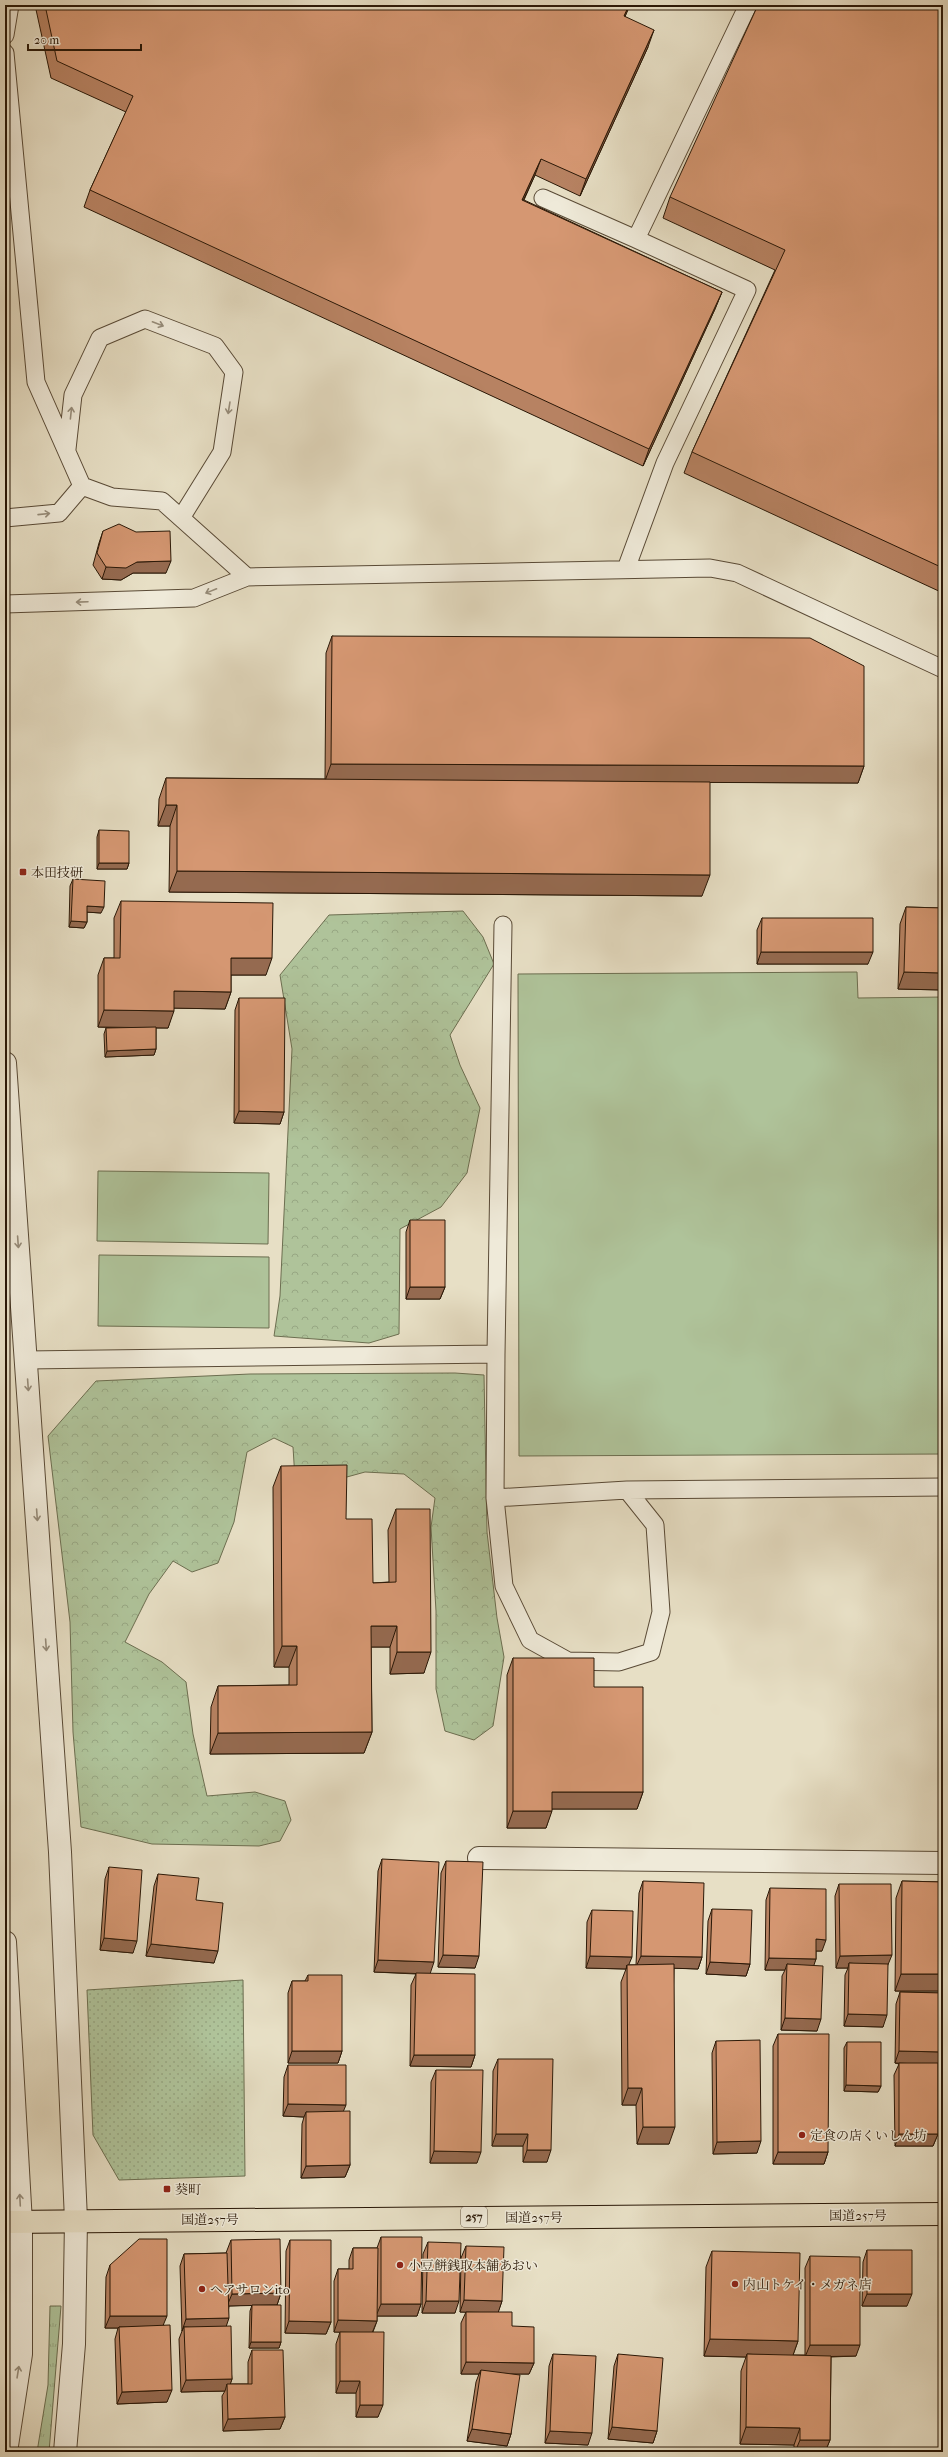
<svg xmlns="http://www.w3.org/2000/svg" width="948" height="2457" viewBox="0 0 948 2457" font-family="'IM FELL French Canon','Noto Serif JP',serif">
<defs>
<pattern id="grass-tufts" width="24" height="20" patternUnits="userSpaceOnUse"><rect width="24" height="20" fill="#afc39a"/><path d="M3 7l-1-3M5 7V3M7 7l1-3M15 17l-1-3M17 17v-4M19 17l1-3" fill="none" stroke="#97a783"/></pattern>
<pattern id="forest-crowns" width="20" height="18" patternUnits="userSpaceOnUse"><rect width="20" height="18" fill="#afc39a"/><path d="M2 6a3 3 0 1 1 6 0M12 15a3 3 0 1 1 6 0" fill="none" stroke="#97a783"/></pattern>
<pattern id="park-dots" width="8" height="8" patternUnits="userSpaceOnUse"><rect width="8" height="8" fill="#afc39a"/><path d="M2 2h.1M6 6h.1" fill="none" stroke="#97a783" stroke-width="1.8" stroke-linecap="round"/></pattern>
</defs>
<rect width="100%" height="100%" fill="#e7dfc5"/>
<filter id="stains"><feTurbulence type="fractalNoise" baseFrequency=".005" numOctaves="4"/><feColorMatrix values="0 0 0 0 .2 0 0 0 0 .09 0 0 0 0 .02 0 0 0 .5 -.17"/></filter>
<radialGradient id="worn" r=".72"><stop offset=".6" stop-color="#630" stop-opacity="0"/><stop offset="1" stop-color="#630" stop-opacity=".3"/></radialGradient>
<path fill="url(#grass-tufts)" stroke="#6c6e50" d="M50 2306H61L49 2452H37L48 2385Z"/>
<path fill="url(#forest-crowns)" stroke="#6c6e50" d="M463 911 483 937 494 964 450 1035 460 1065 480 1108 467 1173 441 1207 400 1229 399 1334 369 1343 274 1336 280 1296 292 1049 280 975 329 915Z
M455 1373 484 1375 487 1532 497 1618 504 1657 493 1726 474 1740 445 1731 436 1689V1611L431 1527 435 1498 404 1474 365 1472 336 1480 295 1479 293 1447 274 1438 247 1452 234 1522 218 1563 192 1572 173 1561 149 1594 125 1642 162 1662 186 1682 193 1734 207 1796 255 1792 285 1801 291 1820 280 1841 259 1846 152 1844 81 1827 73 1732 70 1622 48 1436 96 1381 250 1374Z"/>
<path fill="url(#park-dots)" stroke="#6c6e50" d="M243 1980 245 2176 119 2180 93 2135 87 1990Z"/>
<path fill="#afc39a" stroke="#6c6e50" d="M857 972 858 998 943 997V1454L519 1456 518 974Z
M98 1171 269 1173 268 1244 97 1241Z
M99 1255 269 1257V1328L98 1326Z"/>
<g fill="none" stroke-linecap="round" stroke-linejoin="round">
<defs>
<path id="service" d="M5 35 10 5
M5 53 36 382 82 486 112 497 162 501 247 577
M543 198 636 239
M67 449 73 395 100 338 145 319 215 346 234 372 222 452 181 518
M5 518 59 513 82 486
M626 569 665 463 747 290 636 239 748 5
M5 604 194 598 247 577 710 568 737 573 943 669
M26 1360 496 1354 503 925
M627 1490 943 1487
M495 1498 504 1586 530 1640 568 1661 619 1662 651 1652 661 1612 655 1525 627 1490 495 1498 496 1354"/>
<path id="minor" d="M479 1858 943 1863"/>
<path id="tertiary" d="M5 1063 60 1852 76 2220 74 2344 65 2452
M5 1942 21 2223V2354L6 2452"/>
<path id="trunk" d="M5 2222 943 2214"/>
</defs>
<use href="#service" stroke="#594a36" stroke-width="19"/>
<use href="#minor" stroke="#594a36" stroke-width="24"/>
<use href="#tertiary" stroke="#594a36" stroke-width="24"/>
<use href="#trunk" stroke="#2a1807" stroke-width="24"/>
<use href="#service" stroke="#efead9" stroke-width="17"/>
<use href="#minor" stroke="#efead9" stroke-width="22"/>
<use href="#tertiary" stroke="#efead9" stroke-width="22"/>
<use href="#trunk" stroke="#e7dfc5" stroke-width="22"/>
</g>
<path fill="#b78262" stroke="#2a1807" d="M35 5H630L625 16 648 47 580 196 535 175 524 200 722 292 715 309 643 466 84 207 90 190 126 112 51 78Z
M943 5V593L684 473 692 452 775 270 663 218 670 197Z
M103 531 166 573H133L121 580 102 579 93 565 99 543Z
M332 636 864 766 858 783 641 782 702 896 169 892 170 826H158L159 799 166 778 325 779 326 653Z
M99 830 129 863 127 869H97V837Z
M73 879 101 913 87 912V922L84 928 69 927 70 886Z
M121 901 266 975H231V992L225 1009 174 1008 168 1028H156V1049L154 1055 105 1057 104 1034 106 1028H129L98 1027V975L104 958H114V918Z
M906 907 943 908V990L898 989 900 924Z
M762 918 868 964H757V930Z
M239 998 284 1112 280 1124 234 1123 235 1010Z
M410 1220 445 1287 440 1299H406V1232Z
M281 1466 346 1519 373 1583 389 1582 388 1530 396 1509 424 1673 390 1674V1647H371L372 1732 364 1753 210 1754 211 1707 218 1686 289 1685V1667H274L273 1487Z
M513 1658 594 1687 643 1792 637 1809H552L546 1828H507V1675Z
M382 1859 430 1973 475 2055 471 2067 410 2066 411 1985 416 1974 374 1972 378 1871Z
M446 1861 475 1968 438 1967 441 1873Z
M109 1867 133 1953 100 1950 105 1879Z
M158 1874 196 1900 214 1963 146 1956 154 1886Z
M643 1881 702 1957 698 1969 674 1968 669 2144H637L636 2105H622L621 1982 626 1969 586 1968 587 1922 592 1910 628 1965H636L639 1893Z
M902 1881 943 1882V1991H895L896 1898Z
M839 1884 887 1967 883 2027 844 2026 845 1975 848 1968H836L835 1896Z
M770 1888 822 1951H816V1959L813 1965 817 2031 781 2030 782 1976 785 1970H765L766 1900Z
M712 1909 750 1964 746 1976 706 1974 708 1921Z
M308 1975 342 2051 338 2063H288V1993L292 1981H305Z
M900 1992 943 1993V2065L938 2064V2134L933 2146H895L894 2075 899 2064 895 2063 896 2004Z
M778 2034 828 2152 824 2164H773V2046Z
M716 2041 757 2153 713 2154 712 2053Z
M847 2042 881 2086 878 2092 844 2091V2048Z
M498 2059 547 2162H523V2146H492L493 2071Z
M288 2065 343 2111 350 2165 345 2177 301 2178 302 2124 304 2117 283 2116 284 2077Z
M943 2067V2148H940L942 2071Z
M436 2070 477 2163H430L431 2082Z
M381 2237 421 2304 417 2316H377V2321L373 2332 378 2417H356V2393H336V2344L340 2332H334V2281L338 2269H349V2260L353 2248H377Z
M231 2240 281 2293 277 2305H260L281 2342 279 2348H249L250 2311 252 2305 229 2306 226 2326 232 2379 230 2384H248V2362L252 2350 285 2417 280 2429 223 2431 222 2396 225 2391 181 2392 179 2339 182 2331 180 2266 184 2254 226 2253Z
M290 2240 331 2322 326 2334 285 2333 286 2251Z
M428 2242 455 2313H422L423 2254Z
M466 2246 502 2301 498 2312 512 2326 534 2363 529 2374H514L511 2434 507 2446 467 2441 476 2382 479 2374H461V2323L466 2312H460L461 2258Z
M867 2250 907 2306H862L863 2262Z
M712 2251 798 2341 793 2355H805V2268L810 2256 856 2356 831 2357 830 2440 825 2452H794V2445L740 2444 741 2371 746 2357 704 2356 706 2267Z
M110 2265 164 2325 167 2402 117 2404 115 2339 118 2328H105L106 2277Z
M553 2354 588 2445 545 2443 549 2366Z
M618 2354 657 2431 653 2443 608 2439 614 2366Z"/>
<path fill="#956a50" stroke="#2a1807" d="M629 5H630L618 33 624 16Z
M654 30 648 47 580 196 586 179Z
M541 159 535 175 516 216 522 200Z
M722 292 715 309 643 466 649 449Z
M171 561 166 573H133L121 580 102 579 106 567 137 562Z
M331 764 864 766 858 783 325 781Z
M166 805H177L170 826H158Z
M99 863H129L127 869H97Z
M177 871 710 875 702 896 169 892Z
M87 906 104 907 101 913 85 912Z
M71 921 87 922 84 928 69 927Z
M761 952H873L868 964H757Z
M231 958H272L266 975H225Z
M904 972 943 973V990L898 989Z
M174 991 231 992 225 1009 168 1008Z
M104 1010 174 1011 168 1028 98 1027Z
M156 1049 154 1055 105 1057 107 1051Z
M239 1111 284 1112 280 1124 234 1123Z
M410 1287H445L440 1299H406Z
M371 1626H397L390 1647H364Z
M282 1646H297L289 1667H274Z
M397 1652H431L424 1673 390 1674Z
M372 1732 364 1753 210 1754 218 1733Z
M552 1792H643L637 1809H546Z
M513 1811H552L546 1828H507Z
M104 1938 137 1941 133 1953 100 1950Z
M816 1939 826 1940 822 1951H811Z
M151 1944 218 1951 214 1963 146 1956Z
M443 1955 479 1956 475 1968 438 1967Z
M892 1955 887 1967 849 1963 848 1968H836L840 1956Z
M590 1956 632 1957 627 1969V1965L626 1969 586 1968Z
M641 1956 702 1957 698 1969 636 1967Z
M769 1958 816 1959 812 1971 787 1964 785 1970H765Z
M378 1960 434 1962 430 1974 374 1972Z
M710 1962 750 1964 746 1976 706 1974Z
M901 1974H943V1991H895Z
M848 2014 887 2015 883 2027 844 2026Z
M785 2018 821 2019 817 2031 781 2030Z
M292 2051H342L338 2063H288Z
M899 2051 943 2052V2065L895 2063Z
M414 2055H475L471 2067 410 2066Z
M846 2085 881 2086 878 2092 844 2091Z
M628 2088H642L636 2105H622Z
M288 2104 346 2105 341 2117 306 2112 304 2117 283 2116Z
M643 2127H675L669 2144H637Z
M496 2134H528L523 2146H492Z
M899 2134H938L933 2146H895Z
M943 2140V2148H940Z
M761 2141 757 2153 713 2154 717 2142Z
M527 2150H551L547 2162H523Z
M434 2151 481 2152 477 2163H430Z
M778 2152H828L824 2164H773Z
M350 2165 345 2177 301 2178 306 2166Z
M281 2293 277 2305 227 2306 232 2294Z
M867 2294H912L907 2306H862Z
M464 2300 502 2301 498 2313 460 2312Z
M426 2301H459L455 2313H422Z
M381 2304H421L417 2316H376Z
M110 2316H167L162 2328 119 2327 118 2328H105Z
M229 2318 225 2330 184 2327 182 2331 186 2319Z
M338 2320 377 2321 372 2333 334 2332Z
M289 2321 331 2322 326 2334 285 2333Z
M710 2339 798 2341 792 2358 747 2354 746 2357 704 2356Z
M251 2342H281L279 2348H249Z
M810 2345H860L856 2356 805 2357Z
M466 2362 534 2363 529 2374H480L481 2370 479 2374H461Z
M232 2379 228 2391 227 2384 225 2391 181 2392 186 2380Z
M340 2381H360L356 2393H336Z
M172 2390 167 2402 117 2404 122 2392Z
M360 2405H383L378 2417H356Z
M285 2417 280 2429 223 2431 228 2419Z
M612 2427 657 2431 653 2443 608 2439Z
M746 2427 800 2428 794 2445 740 2444Z
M472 2429 511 2434 507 2446 467 2441Z
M550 2431 592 2433 588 2445 545 2443Z
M800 2440H830L825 2452H795Z"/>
<path fill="#d59772" stroke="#2a1807" d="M45 5H629L624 16 654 30 586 179 541 159 522 200 722 292 649 449 90 190 133 96 57 61Z
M758 5H943V568L692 452 785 250 670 197Z
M119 524 136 532 170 531 171 561 137 562 126 568 106 567 97 553 103 531Z
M332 636 810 638 864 666V766L331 764Z
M166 778 710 782V875L177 871V805H166Z
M99 830 129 831V863H99Z
M73 879 105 881 104 907 87 906V922L71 921Z
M121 901 273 903 272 958H231V992L174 991V1011L104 1010V958H120Z
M906 907 943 908V973L904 972Z
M762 918H873V952H761Z
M239 998H285L284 1112 239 1111Z
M156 1027V1049L107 1051 106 1028Z
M410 1220H445V1287H410Z
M347 1465 346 1519H372L373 1583 396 1582V1509H430L431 1652H397V1626H371L372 1732 218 1733V1686L297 1685V1646H282L281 1466Z
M513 1658H594V1687H643V1792H552V1811H513Z
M382 1859 439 1862 434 1962 378 1960Z
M446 1861 483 1862 479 1956 443 1955Z
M109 1867 142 1870 137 1941 104 1938Z
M158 1874 199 1878 196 1900 223 1903 218 1951 151 1944Z
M643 1881 704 1883 702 1957 641 1956Z
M902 1881 943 1882V1974H901Z
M839 1884H891L892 1955 840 1956Z
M770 1888 826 1889V1940L816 1939V1959L769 1958Z
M712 1909 752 1910 750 1964 710 1962Z
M592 1910 633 1911 632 1957 590 1956Z
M849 1963 888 1964 887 2015 848 2014Z
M674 1964 675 2127H643L642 2088H628L627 1965Z
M787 1964 823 1966 821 2019 785 2018Z
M416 1973 475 1974V2055H414Z
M308 1975H342V2051H292V1981H308Z
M900 1992 943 1993V2052L899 2051Z
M778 2034H829L828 2152H778Z
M760 2040 761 2141 717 2142 716 2041Z
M847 2042H881V2086L846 2085Z
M498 2059H553L551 2150H527L528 2134H496Z
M899 2063H938V2134H899Z
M288 2065H346V2105L288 2104Z
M436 2070H483L481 2152 434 2151Z
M350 2111V2165L306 2166V2112Z
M381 2237H422L421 2304H381Z
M139 2239H167V2316H110V2265Z
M280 2239 281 2293 232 2294 231 2240Z
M290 2240H331V2322L289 2321Z
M428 2242 461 2243 459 2301H426Z
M466 2246 504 2247 502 2301 464 2300Z
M353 2248H378L377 2321 338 2320V2269H353Z
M867 2250H912V2294H867Z
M712 2251 800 2253 798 2341 710 2339Z
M227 2253 229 2318 186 2319 184 2254Z
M810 2256 860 2257V2345H810Z
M252 2305H281V2342H251Z
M466 2312H512V2326L534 2327V2363L466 2362Z
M170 2325 172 2390 122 2392 119 2327Z
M231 2326 232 2379 186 2380 184 2327Z
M340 2332H384L383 2405H360V2381H340Z
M252 2350H283L285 2417 228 2419 227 2384H252Z
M553 2354 596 2356 592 2433 550 2431Z
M618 2354 663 2358 657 2431 612 2427Z
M747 2354 831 2356 830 2440H800V2428L746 2427Z
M481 2370 520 2375 511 2434 472 2429Z"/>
<defs><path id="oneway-shaft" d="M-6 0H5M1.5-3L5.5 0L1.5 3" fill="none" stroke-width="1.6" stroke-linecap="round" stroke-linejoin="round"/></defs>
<g stroke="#968c7a">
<use href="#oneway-shaft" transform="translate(158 324) rotate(21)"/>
<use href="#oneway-shaft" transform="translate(229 408) rotate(99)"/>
<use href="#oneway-shaft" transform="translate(71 413) rotate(-84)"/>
<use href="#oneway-shaft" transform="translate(44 514) rotate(-6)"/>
<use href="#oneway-shaft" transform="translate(211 591) rotate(158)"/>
<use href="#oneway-shaft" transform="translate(82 602) rotate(178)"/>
<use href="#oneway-shaft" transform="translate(18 1242) rotate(86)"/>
<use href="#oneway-shaft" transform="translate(28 1385) rotate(86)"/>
<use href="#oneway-shaft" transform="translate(37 1515) rotate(86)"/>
<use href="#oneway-shaft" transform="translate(46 1645) rotate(86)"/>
<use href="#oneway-shaft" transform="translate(20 2200) rotate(-93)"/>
<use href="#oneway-shaft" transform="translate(18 2372) rotate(-81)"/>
</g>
<g fill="#8f2418" stroke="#efead9" stroke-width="1.5">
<rect x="19" y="868" width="8" height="8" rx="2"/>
<circle cx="802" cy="2135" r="4"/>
<rect x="163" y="2185" width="8" height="8" rx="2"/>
<circle cx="400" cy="2265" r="4"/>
<circle cx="735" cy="2284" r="4"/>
<circle cx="202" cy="2289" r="4"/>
</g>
<g text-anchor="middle" stroke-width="3" stroke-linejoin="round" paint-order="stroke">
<rect fill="#efead9" stroke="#655746" stroke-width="1" x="461" y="2207" width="26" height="20" rx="3"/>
<g font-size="12" font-weight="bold" fill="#2a1807">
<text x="474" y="2221">257</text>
</g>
<g font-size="13" fill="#2a1807" stroke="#efead9" text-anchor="start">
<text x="31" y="877">本田技研</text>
<text x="810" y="2140">定食の店くいしん坊</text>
<text x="175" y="2194">葵町</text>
<text x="408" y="2270">小豆餅銭取本舗あおい</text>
<text x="743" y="2289">内山トケイ・メガネ店</text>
<text x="210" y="2294">ヘアサロンito</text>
</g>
<g font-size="13" fill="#2a1807" stroke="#efead9">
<text x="858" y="2220">国道257号</text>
<text x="534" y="2222">国道257号</text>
<text x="210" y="2224">国道257号</text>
</g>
</g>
<rect width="948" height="2457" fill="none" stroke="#e7dfc5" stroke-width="20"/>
<rect x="6" y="6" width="936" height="2445" fill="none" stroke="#2a1807" stroke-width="2"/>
<rect x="10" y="10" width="928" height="2437" fill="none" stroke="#2a1807"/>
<path d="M28 44v6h113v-6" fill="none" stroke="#2a1807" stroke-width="2"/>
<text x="34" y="44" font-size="12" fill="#2a1807" stroke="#efead9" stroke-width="3" paint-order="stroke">20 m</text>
<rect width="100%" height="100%" filter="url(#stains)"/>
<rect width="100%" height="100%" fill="url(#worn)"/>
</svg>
